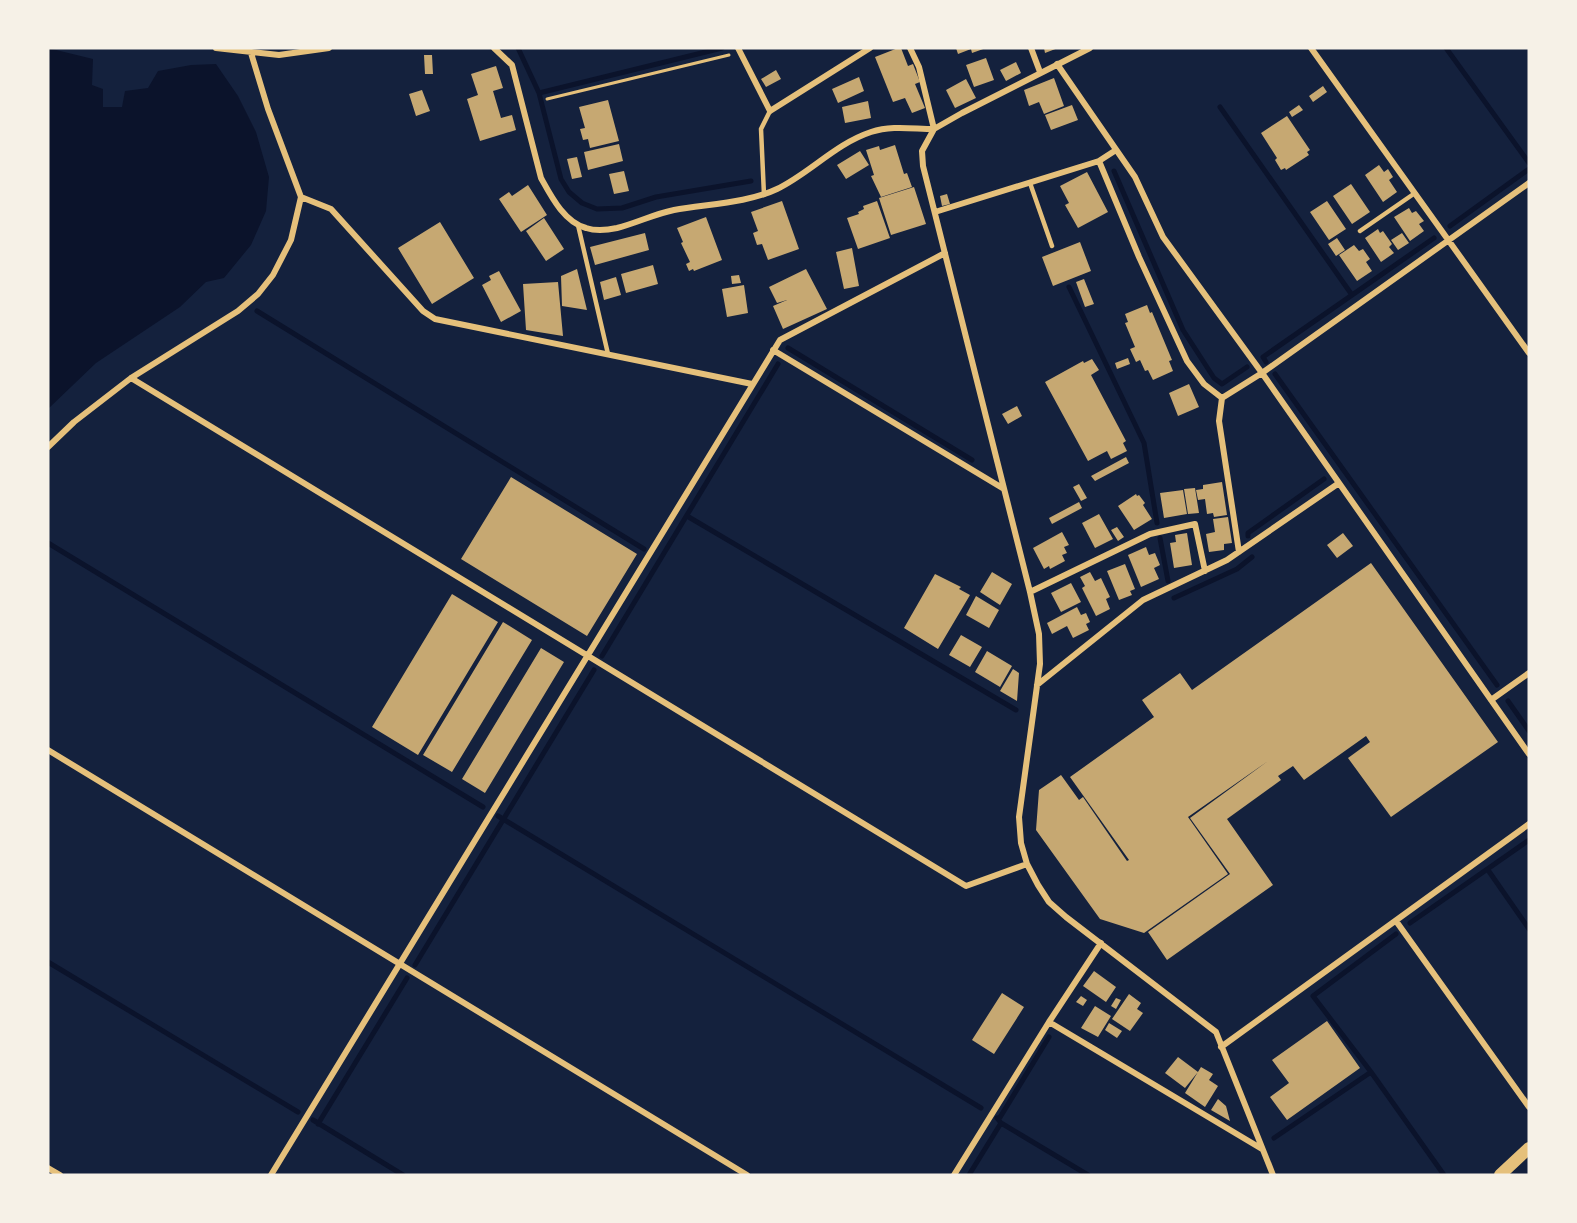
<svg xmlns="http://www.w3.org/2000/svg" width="1577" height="1223" viewBox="0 0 1577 1223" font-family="'DM Sans',sans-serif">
<rect width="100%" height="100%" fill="#14213d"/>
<path fill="#0b132b" d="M48 48 93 59 92 85 103 89V107H122L125 91 148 88 158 71 191 65 216 64 238 96 256 132 269 177 266 211 251 245 224 278 206 282 180 307 96 363 48 409Z"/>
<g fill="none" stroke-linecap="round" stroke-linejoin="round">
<path stroke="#0b132b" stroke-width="5" d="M518 48 539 93 561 179 569 192 582 203 597 209 622 208 656 197 751 181
M1446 48 1529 163
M539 93 722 48
M1220 107 1352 295
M1114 171 1183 330 1214 378 1222 384 1247 367
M1450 226 1529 169
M1069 287 1144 443 1157 523
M257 311 644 549
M788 348 972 460
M1266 362 1263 357 1434 238
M1275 374 1497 685
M687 516 1016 710
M1248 536V533L1324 479
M1160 538 1168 581
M48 543 483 807
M1174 598 1237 569 1252 557
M602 656 778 364
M1508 701 1529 731
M498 816 981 1108
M1488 870 1529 929
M1410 923 1529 840
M48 962 298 1112
M415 965 594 670
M1371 1072 1444 1175
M997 1118 1001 1123 1088 1175
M999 1119 1049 1037
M313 1120 403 1175
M318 1124 407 978
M1274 1138 1371 1072 1313 996 1396 934
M969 1175 1001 1123"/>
</g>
<path fill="#c6a872" d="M898 48H901L908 66 913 64 920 82 915 84 925 108 912 113 905 98 893 102 875 57Z
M956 48H986L972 53 971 49 958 54Z
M1044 48H1058L1045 53Z
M424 55H432L433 74H425Z
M986 58 994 80 974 87 966 65Z
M1016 62 1021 73 1006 81 1000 70Z
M496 66 503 88 493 91 501 118 512 115 516 130 480 141 467 99 478 95 471 74Z
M776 70 781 79 766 87 761 79Z
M859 77 864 91 838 103 832 89Z
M1054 78 1064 106 1044 114 1039 102 1029 106 1024 90Z
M966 79 976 98 955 108 946 90Z
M1323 86 1327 92 1313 102 1309 96Z
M422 90 430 111 416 116 409 94Z
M608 100 619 141 590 148 588 139 583 140 580 129 585 128 579 107Z
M868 101 871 118 845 123 842 107Z
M1072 105 1078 120 1051 130 1045 115Z
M1299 105 1303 110 1292 117 1289 112Z
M1287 116 1310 150 1307 152 1309 155 1286 170 1285 168 1281 170 1275 160 1277 158 1261 133Z
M619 144 623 161 588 170 584 152Z
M895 145 904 174 907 173 912 187 881 197 871 176 874 175 866 150 879 146 880 150Z
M860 151 869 165 846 179 837 165Z
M577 157 582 177 572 179 567 159Z
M1379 165 1384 172 1388 169 1393 177 1389 180 1397 192 1383 202 1365 175Z
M624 171 629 191 614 194 609 174Z
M1087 172 1108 212 1078 228 1065 205 1069 203 1060 186Z
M1351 184 1370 212 1352 224 1333 196Z
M528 185 547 215 521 232 499 199 509 192 512 196Z
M914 187 926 224 891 235 879 198Z
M947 194 950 204 942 206 940 196Z
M782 201 799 249 768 260 762 244 757 245 753 233 758 231 751 212Z
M877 201 890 238 858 249 847 218 859 214 858 212 864 209 863 206Z
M1327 201 1346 229 1329 240 1310 212Z
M1409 208 1412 213 1416 211 1424 221 1419 224 1424 231 1410 241 1394 217Z
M706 217 722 260 694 271 693 269 689 271 686 264 690 262 681 243 683 242 677 228Z
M544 218 564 249 546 261 526 231Z
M440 222 474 278 432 304 398 248Z
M1378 229 1380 233 1383 231 1392 244 1389 247 1394 253 1381 262 1365 238Z
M645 233 649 250 595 265 590 247Z
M1402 233 1409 243 1398 250 1391 240Z
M1337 238 1345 250 1336 256 1328 244Z
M1080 242 1091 271 1053 286 1042 257Z
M1354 245 1359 251 1363 249 1370 259 1366 262 1372 271 1357 281 1339 255Z
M852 248 859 286 844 289 836 252Z
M653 265 658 284 626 293 621 274Z
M577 269 587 310 562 306 561 276Z
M806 269 827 309 783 329 773 306 787 300 777 303 769 287Z
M499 271 521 311 501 322 482 285 491 280 489 276Z
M739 275 741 283 732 284 731 276Z
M616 277 621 295 604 300 600 282Z
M1084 279 1094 304 1085 307 1076 282Z
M558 282 563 336 526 330 523 284Z
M744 285 748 313 727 317 722 289Z
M1147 305 1150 313 1152 312 1172 360 1169 361 1173 371 1153 380 1148 370 1145 371 1140 360 1136 362 1130 349 1135 347 1125 323 1128 322 1125 314Z
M1128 358 1130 364 1117 369 1115 363Z
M1092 359 1099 370 1091 375 1126 441 1123 443 1127 451 1111 459 1107 451 1088 461 1045 382 1083 361 1084 363Z
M1189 384 1199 407 1178 416 1169 393Z
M1017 406 1022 416 1008 424 1002 414Z
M1126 457 1129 463 1095 481 1091 476Z
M511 477 637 554 587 636 461 559Z
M1222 482 1227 515 1214 517 1213 513 1207 514 1205 499 1198 500 1196 490 1203 489V485Z
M1079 484 1087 498 1081 501 1073 487Z
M1195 488 1199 513 1188 514 1184 489Z
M1183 490 1187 514 1164 518 1160 493Z
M1136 494 1137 496 1139 495 1145 503 1143 505 1152 519 1134 530 1118 506Z
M1079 502 1082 508 1052 524 1049 518Z
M1099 514 1113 539 1095 548 1082 523Z
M1228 517 1232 543 1224 544V550L1209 552 1206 534 1215 532 1213 519Z
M1117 527 1124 537 1118 541 1111 530Z
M1062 532 1069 545 1064 547 1067 553 1062 555 1065 561 1050 569 1049 566 1044 569 1033 548Z
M1187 533 1192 565 1174 568 1170 543 1176 542 1175 535Z
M1343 533 1353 546 1337 558 1327 545Z
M1146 547 1149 555 1155 553 1160 565 1154 568 1159 579 1141 587 1128 555Z
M1371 563 1498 742 1391 817 1348 758 1370 742 1366 736 1304 780 1293 766 1278 776 1281 780 1227 819 1273 885 1167 960 1148 932 1230 874 1190 818 1268 761 1188 817 1228 874 1144 933 1100 919 1036 830 1039 790 1061 775 1079 800 1083 797 1127 861 1129 860 1070 777 1154 717 1142 700 1180 673 1192 690Z
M1125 564 1135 589 1130 591 1132 595 1119 600 1107 571Z
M992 572 1012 584 1000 605 980 592Z
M1090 572 1095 581 1101 578 1110 597 1106 599 1110 609 1096 616 1082 588 1085 586 1080 577Z
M935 574 961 587 959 589 970 595 938 649 904 628Z
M1071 583 1081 602 1061 612 1051 593Z
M452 594 498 622 418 755 372 727Z
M976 596 999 610 989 628 966 615Z
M1077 607 1081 615 1086 613 1090 622 1086 624 1089 630 1073 638 1067 626 1052 634 1047 623Z
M503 622 532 640 452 772 423 755Z
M961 635 982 647 970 667 949 655Z
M541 648 564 662 485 793 462 779Z
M987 651 1012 666 1000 687 975 672Z
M1013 669 1019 673 1017 701 1000 691Z
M1094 971 1116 987 1106 1002 1083 986Z
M1002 993 1024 1007 994 1054 972 1040Z
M1129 994 1141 1003 1137 1009 1143 1013 1130 1031 1112 1019Z
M1081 996 1087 1000 1083 1006 1076 1002Z
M1116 998 1121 1000 1116 1009 1111 1006Z
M1095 1006 1111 1016 1098 1037 1081 1028Z
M1327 1021 1360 1068 1287 1120 1270 1097 1289 1083 1272 1060Z
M1109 1023 1122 1031 1117 1038 1105 1030Z
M1178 1057 1198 1072 1185 1088 1165 1073Z
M1201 1067 1213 1074 1209 1080 1218 1086 1205 1107 1185 1093Z
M1218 1099 1226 1106 1230 1121 1211 1110Z"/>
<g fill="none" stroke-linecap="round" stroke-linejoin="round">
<path stroke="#e5c07b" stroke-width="3" d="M547 99 729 55"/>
<path stroke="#e5c07b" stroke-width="4.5" d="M1030 183 1052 246
M764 195 761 129 770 111
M578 225 608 354
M1360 231 1415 193"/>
<path stroke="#e5c07b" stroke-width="6" d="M216 48 279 55 329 48
M494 48 512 65 541 178C551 196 564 222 586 228 595 231 608 230 617 228 637 223 654 214 674 210 706 204 748 203 777 189 810 173 835 144 871 132 892 125 913 129 934 129
M738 48 770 111 870 48
M910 48 919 67 934 129
M1031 48 1040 72
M1090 48 962 113 934 129 922 151 923 166 1030 592 1039 634 1040 664 1019 817 1021 843 1027 864 1038 885 1049 902 1066 917 1216 1032 1273 1175
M1311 48 1529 353
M1057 64 1135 177 1163 237 1262 373 1222 398 1219 421 1239 552
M1099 161 1139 257 1187 361 1204 384 1222 398
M301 197 331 209 423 311 435 319 752 384
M935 212 1099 161 1116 150
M773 350 1004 489
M131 378 966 886 1027 864
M48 447 74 422 131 378 238 311 258 294 273 275 291 240 301 197 268 109 251 53
M1339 483 1262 373 1529 183
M1030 592 1150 534 1195 524 1205 571
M1037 685 1143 600 1227 560 1339 483 1529 754
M1491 700 1529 673
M48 750 747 1175
M1396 921 1529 1107
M1049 1022 1262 1149
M1221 1047 1529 824
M48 1168 60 1175
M271 1175 780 340 945 253
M954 1175 1049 1022 1101 943"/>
<path stroke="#e5c07b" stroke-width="12" d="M1500 1175 1529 1148"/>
</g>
<rect width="1577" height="1223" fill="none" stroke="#f6f1e7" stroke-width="99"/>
</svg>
